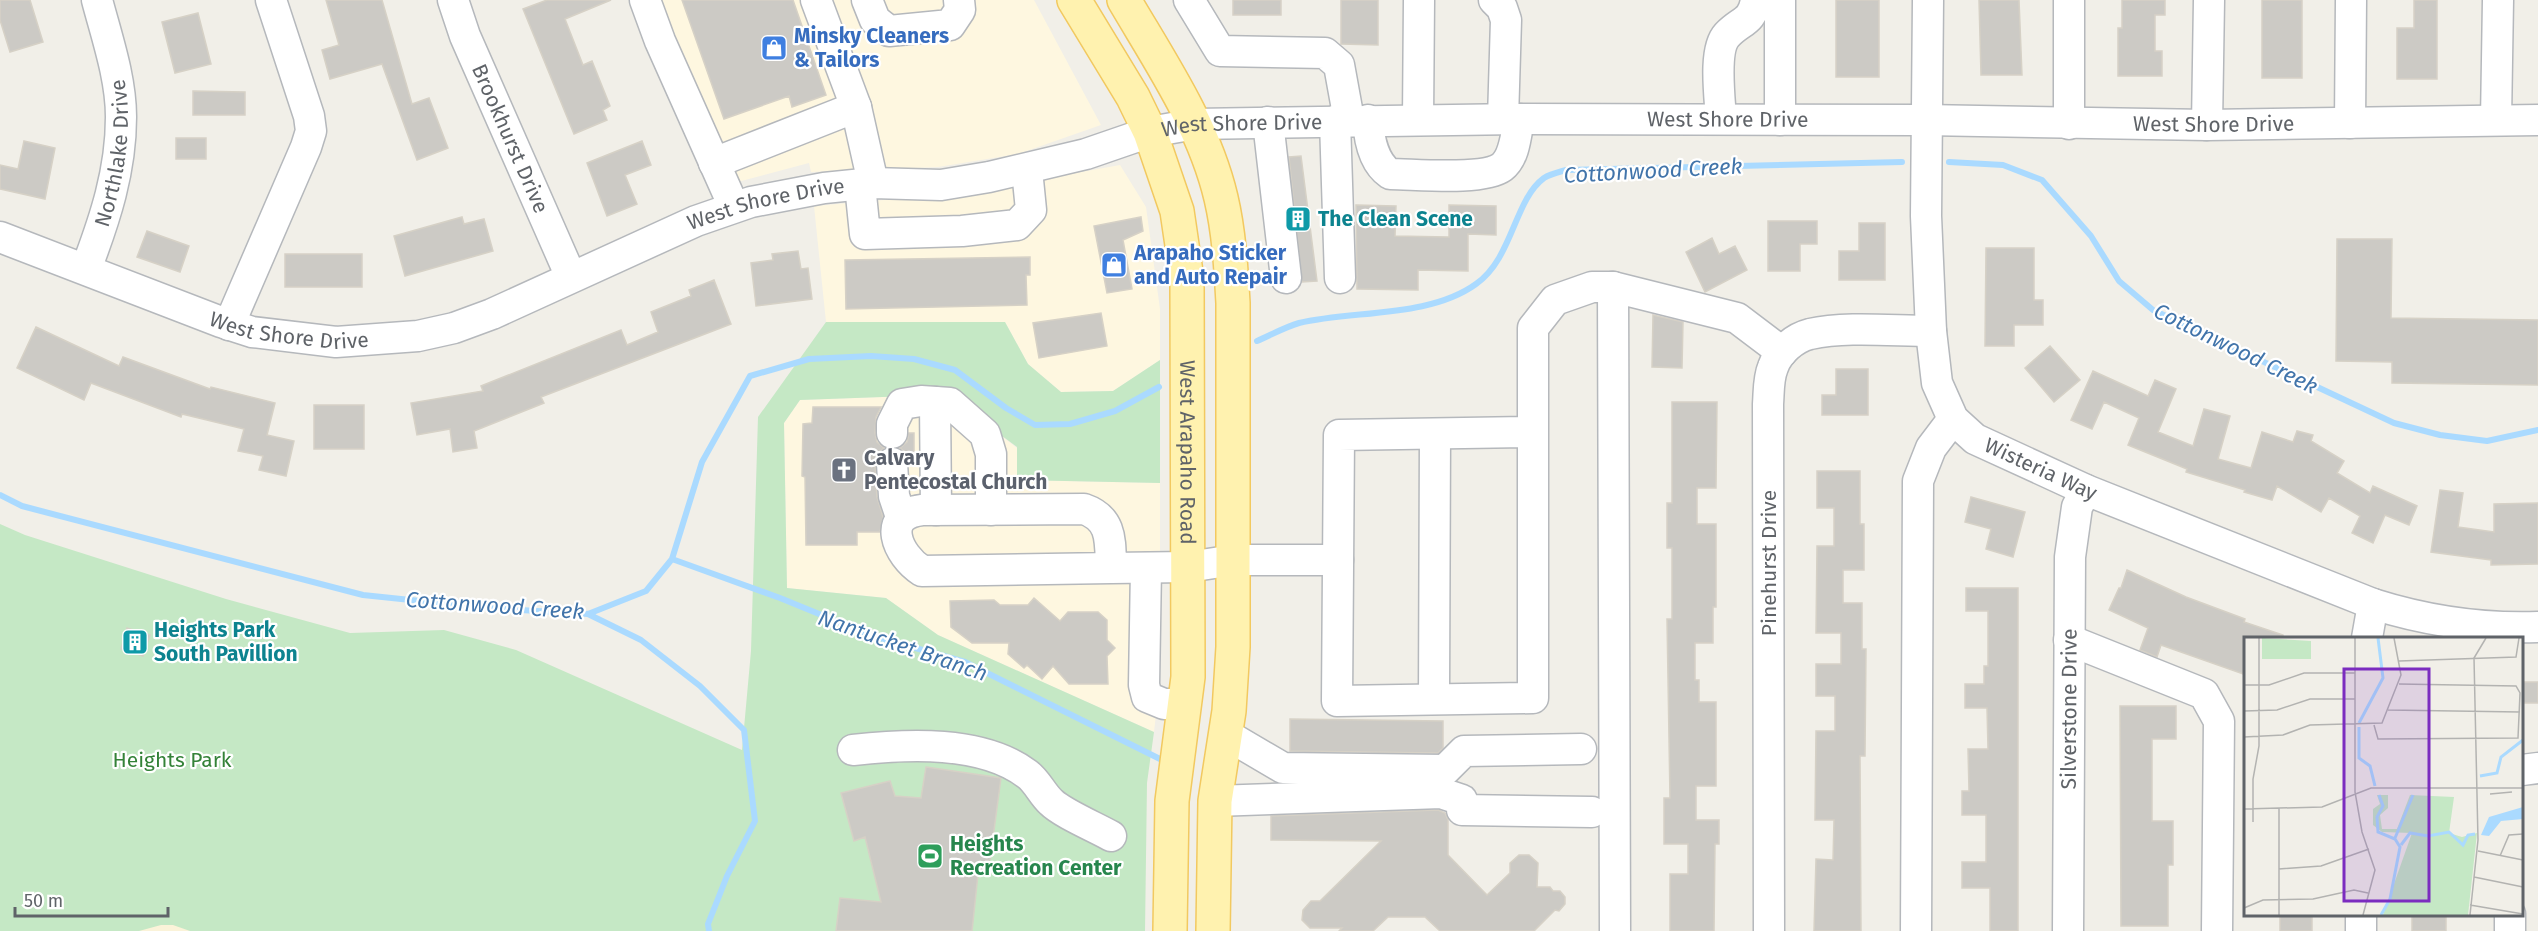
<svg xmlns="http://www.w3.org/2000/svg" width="2538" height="931" viewBox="0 0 2538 931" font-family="'Fira Sans',sans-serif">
<rect width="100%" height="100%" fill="#f1efe8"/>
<path fill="#fef7e0" d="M634 0H1034L1101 125 1018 154 938 167 811 172 809 163 711 189Z
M1120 165 1146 207 1160 309V360L1113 391 1061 392 1028 364 1005 322H826L814 206 965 193Z
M938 395 971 413 1017 448 1018 480 1160 483V681L1154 732 938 635 886 598 787 588 784 423 800 400Z"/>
<path fill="#c5e8c5" d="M826 322H1005L1028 364 1061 392 1113 391 1160 360V483L1017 480V447L971 413 938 395 800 400 784 423 787 588 886 598 938 635 1154 732 1147 783 1145 931H0V524L25 535 226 599 350 633 444 630 516 650 742 750 751 651 758 417Z"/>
<path fill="#fbf3d9" d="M161 925H173L190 931H139Z"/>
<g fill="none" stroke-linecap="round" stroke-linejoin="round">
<path stroke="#aadaff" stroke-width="6" d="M1949 162 2003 165 2042 180 2091 236 2119 281 2153 310 2394 423 2440 435 2487 441 2538 430
M1257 341C1271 335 1285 327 1299 323 1354 310 1429 318 1476 284 1513 258 1514 200 1544 178 1550 174 1559 172 1566 170L1902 162
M0 495 22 506 363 595 487 608 588 614 646 591 672 559 702 462 750 376 809 359 871 356 914 359 955 370 1006 408 1035 425 1070 424 1115 411 1159 387
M672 559 780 598 873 636 965 662 1160 759
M588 614 641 640 700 686 744 730 755 821 727 876 708 924 709 931"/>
</g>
<path fill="#cccac5" stroke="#d6d1c6" stroke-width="1.5" d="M0 0H30L43 42 10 52 0 20Z
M326 0H382L412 104 429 98 448 148 417 160 382 64 330 79 322 50 339 45Z
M547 0H611L565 19 583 65 592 61 610 106 603 110 607 120 574 134 523 9Z
M682 0H793L826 95 792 107 789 96 724 119Z
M1233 0H1281V15H1233Z
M1341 0H1378V45L1341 44Z
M1836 0H1879V77H1836Z
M1979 0H2019L2022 75H1981Z
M2122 0H2165V15H2155V51H2162V76H2118V28H2122Z
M2262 0H2302V78H2262Z
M2414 0H2437V79H2397V28H2414Z
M198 13 211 64 175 73 162 22Z
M193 91 245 92V115H193Z
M176 138H206V159H176Z
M24 141 55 148 45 199 0 189V165L18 169Z
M642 141 651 165 625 175 637 204 607 216 587 163Z
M1301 156 1317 281 1302 282 1289 157Z
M1356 205 1396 206 1395 236 1449 237V205L1496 206V235L1468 234V271L1418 270V290L1357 289Z
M462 217 464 224 484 219 493 251 405 276 394 236Z
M1141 217 1143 231 1123 240 1132 289 1107 293 1094 226Z
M1768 221H1817V244H1800V271H1768Z
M1859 223H1885V280H1839V251H1859Z
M147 231 189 246 180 272 137 257Z
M1712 238 1719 254 1735 246 1747 270 1705 292 1686 252Z
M2337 239H2392L2391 318 2538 320V385L2392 383V362L2336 361Z
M1986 248H2034V300H2043V325H2014V346H1985Z
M798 251 801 269 808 268 812 299 756 306 751 263 773 260 772 254Z
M285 254H362V287H285Z
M1030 257V275H1026L1027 305 846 309 845 260Z
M714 280 731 324 541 397 544 403 474 431 477 448 453 452 450 429 417 435 411 403 483 391 481 386 621 330 627 345 658 332 651 312 691 296 689 290Z
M1101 313 1107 346 1039 358 1033 323Z
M1653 315 1683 322 1682 368 1652 367Z
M36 327 119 366 123 357 210 389 211 387 275 403 267 435 294 441 286 476 259 470 263 456 238 451 244 429 182 414 181 417 91 383 84 400 17 368Z
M2050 346 2080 380 2054 402 2025 368Z
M1836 369H1868V415H1822V395H1836Z
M2093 371 2148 396 2155 380 2176 389 2158 432 2193 446 2204 409 2230 416 2218 459 2251 468 2262 432 2293 442 2297 431 2313 435 2311 441 2344 461 2337 473 2370 493 2373 486 2417 506 2409 525 2385 515 2373 543 2352 533 2360 516 2329 498 2321 512 2277 486 2272 500 2244 492 2245 490 2186 472 2187 469 2128 445 2139 418 2104 402 2092 429 2071 420Z
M1672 402H1717L1716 488H1697V524H1716V607H1713V643H1695V680H1699V702H1716V786H1696V820H1719V844H1715L1714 931H1670V874H1688V844H1664V798H1670L1667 619H1672V548H1667V503H1672Z
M314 405H364V449H314Z
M813 407H881L876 417 875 433 877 442 884 448 877 455 875 464 877 497 883 517 880 532H857V545H806L805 477 802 476 803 424 812 423Z
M909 433H914V463H909L907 454 900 448 907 442Z
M1817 471H1860V524H1864V570H1843V603H1862V649H1866L1865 756H1860L1861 931H1814L1816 859 1833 860 1834 820H1815L1816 731H1835V696H1816V664H1841V633H1816L1817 546H1834V508H1817Z
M2440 490 2463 493 2458 527 2494 532V504L2538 503V564L2491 565V560L2431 552Z
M1971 497 2025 512 2013 557 1986 549 1991 529 1965 522Z
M2127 570 2186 597 2245 619 2244 622 2283 635V639H2246V675L2161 645 2157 657 2140 650 2148 628 2109 610 2119 588H2121Z
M1966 588H2018V931H1990V888H1962V862H1986V815H1962V791H1969L1968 749H1988L1987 708H1965V684H1984V666H1988V611H1966Z
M1034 598 1060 621 1068 612H1098L1107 620V640L1115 648 1107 656 1108 684H1069L1053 666 1042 679 1027 665 1024 668 1008 654 1009 643H972L951 627 950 601 994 600 1000 605H1028Z
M127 628 150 635 143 656 121 649Z
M2522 682H2538V703H2522Z
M2120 706H2176V739H2152V821H2173V865H2168V926H2121Z
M1290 719 1443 721V748L1438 753 1290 751Z
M926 767 1001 778 988 875 978 874 972 931H836L840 898 881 902 865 837 854 841 841 793 890 781 895 796 921 798Z
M1438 810 1445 813 1448 820V855L1487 895 1510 873V863L1519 855H1529L1538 863 1537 887H1550L1553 891H1560L1565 897V904L1559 911 1555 910 1534 931H1440L1425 917H1388L1373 931H1339L1342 928H1310L1302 920 1303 910 1311 901H1320L1381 841 1271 840V816Z
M2280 915H2312V931H2280Z
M2412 915H2446V931H2412Z"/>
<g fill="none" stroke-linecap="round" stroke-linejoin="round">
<defs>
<g id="minor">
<path id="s1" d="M453 0 465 36 571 277"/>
<path d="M645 0 660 41 734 207"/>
<path d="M816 0 856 107 873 183"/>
<path d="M867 0 875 20 889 31 950 25 960 10 959 0"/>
<path d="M1189 0 1220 51 1325 53 1339 65 1349 120"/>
<path d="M1494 0 1502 8 1506 20 1503 119"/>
<path id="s2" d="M1928 0 1926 216 1931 331 1937 383 1953 419 1975 439 2086 490 2373 604C2427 621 2481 629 2538 627"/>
<path d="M2069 0V124"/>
<path d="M1418 119 1419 0"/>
<path d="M1721 119C1720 99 1713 50 1727 35 1741 20 1752 23 1756 0"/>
<path d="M1368 120C1369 139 1374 163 1390 174 1415 174 1483 181 1502 167 1515 157 1516 134 1519 119"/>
<path d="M1780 120V0"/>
<path d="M2496 120 2498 0"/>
<path d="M1335 121 1340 278"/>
<path d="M1268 122 1286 278"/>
<path d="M2350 123 2351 0"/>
<path d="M2207 125 2209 0"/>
<path d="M714 163 856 107"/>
<path d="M860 185 865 234 962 231 1017 225 1031 210 1027 170"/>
<path id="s3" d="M0 237 221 322 252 332 336 342 418 336 454 328 492 314 696 221 751 202 824 188 873 183 941 185 989 177 1086 154 1150 132 1195 124 1519 119 1925 120 2207 125 2538 120"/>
<path id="s4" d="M86 269C105 219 121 171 121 117 121 78 107 38 97 0"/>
<path d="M229 325 306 147 311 131 309 116 271 0"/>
<path d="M935 402 936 510"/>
<path d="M1533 432 1339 435 1337 701 1533 698V328L1555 300 1592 287H1613"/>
<path d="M892 433V424L902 404 921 401 950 403 985 434 991 454V510"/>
<path d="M892 463 894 496 901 517"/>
<path d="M1111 568 922 571C897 555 880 515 922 510L1084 509C1113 519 1110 542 1111 568L1188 567 1234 560H1338"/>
<path d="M1146 568 1144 685 1147 697 1164 704H1185"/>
<path d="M2367 638 2373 604"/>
<path d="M2069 640 2204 694 2219 721 2217 931"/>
<path d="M1434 698 1435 434"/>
<path d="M1225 734 1283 768 1445 770 1464 751 1581 749"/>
<path d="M853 750C907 744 982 740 1027 774 1037 781 1042 794 1051 802 1062 813 1095 827 1111 836"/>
<path d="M2522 770 2538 768"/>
<path d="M1215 801 1441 793 1462 800V810L1592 812"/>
<path d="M2510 914V931"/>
<path d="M1615 931 1613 287 1737 318 1782 352"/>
<path d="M1769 931 1768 404C1769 392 1768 379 1773 367 1778 352 1794 338 1810 334 1846 326 1893 331 1931 331"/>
<path d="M1916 931 1918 481 1931 448 1953 419"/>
<path id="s5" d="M2068 931 2070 557 2077 507 2086 490"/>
<path d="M2361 931V914"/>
</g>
<g id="major">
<path id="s6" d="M1074 0 1133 97 1150 132 1177 211 1187 279 1188 677 1172 801 1170 931"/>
<path d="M1124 0C1161 63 1204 126 1221 198 1229 232 1231 268 1233 303V647L1229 711 1215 801 1213 931"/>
</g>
</defs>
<use href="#minor" stroke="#b5b8bc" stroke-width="33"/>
<use href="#major" stroke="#f2c960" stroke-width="36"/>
<use href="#minor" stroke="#fff" stroke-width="30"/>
<use href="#major" stroke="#fff2af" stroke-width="33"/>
</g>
<defs>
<symbol id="shop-square" viewBox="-11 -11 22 22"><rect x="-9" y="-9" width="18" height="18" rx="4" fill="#3f7fe0" stroke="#fff"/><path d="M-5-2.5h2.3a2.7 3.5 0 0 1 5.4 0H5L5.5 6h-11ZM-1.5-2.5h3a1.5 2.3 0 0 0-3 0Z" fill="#fff"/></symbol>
<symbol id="building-square" viewBox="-11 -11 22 22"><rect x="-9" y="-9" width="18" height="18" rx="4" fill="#0f9aa8" stroke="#fff"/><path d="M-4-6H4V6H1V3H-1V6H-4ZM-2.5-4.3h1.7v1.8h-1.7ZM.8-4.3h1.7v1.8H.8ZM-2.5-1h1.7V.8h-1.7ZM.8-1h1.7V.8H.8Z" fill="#fff"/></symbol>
<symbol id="church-square" viewBox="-11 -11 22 22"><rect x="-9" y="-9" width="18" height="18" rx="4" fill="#6b7280" stroke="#fff"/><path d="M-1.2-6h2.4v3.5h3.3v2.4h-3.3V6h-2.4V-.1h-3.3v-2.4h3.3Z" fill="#fff"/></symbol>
<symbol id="stadium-square" viewBox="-11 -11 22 22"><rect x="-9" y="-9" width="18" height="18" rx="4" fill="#2e9e5b" stroke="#fff"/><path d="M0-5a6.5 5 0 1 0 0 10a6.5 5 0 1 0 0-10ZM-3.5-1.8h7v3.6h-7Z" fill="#fff"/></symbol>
</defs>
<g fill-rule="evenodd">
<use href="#shop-square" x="759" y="33" width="30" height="30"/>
<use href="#building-square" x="1283" y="204" width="30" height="30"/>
<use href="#shop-square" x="1099" y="250" width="30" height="30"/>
<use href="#church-square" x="829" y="455" width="30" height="30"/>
<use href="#building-square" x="120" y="627" width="30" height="30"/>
<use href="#stadium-square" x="915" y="841" width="30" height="30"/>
</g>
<g text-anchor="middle" stroke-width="4.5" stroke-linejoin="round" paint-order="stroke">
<g font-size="21" font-weight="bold" fill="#366cbe" stroke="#fff" text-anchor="start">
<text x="794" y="43">Minsky Cleaners<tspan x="794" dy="24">&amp; Tailors</tspan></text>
<text x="1134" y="260">Arapaho Sticker<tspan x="1134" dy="24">and Auto Repair</tspan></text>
</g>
<g font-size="21" fill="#5f6368" stroke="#fff">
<text dy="7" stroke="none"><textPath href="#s3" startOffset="1782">West Shore Drive</textPath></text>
<text dy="7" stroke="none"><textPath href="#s3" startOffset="2268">West Shore Drive</textPath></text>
<text dy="7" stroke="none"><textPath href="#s3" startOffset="1296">West Shore Drive</textPath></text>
<text dy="7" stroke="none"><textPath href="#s1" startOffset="150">Brookhurst Drive</textPath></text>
<text dy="7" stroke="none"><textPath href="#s4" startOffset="120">Northlake Drive</textPath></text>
<text dy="7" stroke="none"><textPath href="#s3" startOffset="810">West Shore Drive</textPath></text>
<text dy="7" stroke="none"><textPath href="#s3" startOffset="306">West Shore Drive</textPath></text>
<text dy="7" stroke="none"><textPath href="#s6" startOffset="478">West Arapaho Road</textPath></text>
<text dy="7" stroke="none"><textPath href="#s2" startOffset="525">Wisteria Way</textPath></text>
<text transform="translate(1769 563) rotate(-90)" y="7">Pinehurst Drive</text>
<text dy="7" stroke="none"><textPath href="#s5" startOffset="222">Silverstone Drive</textPath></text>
</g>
<g font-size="21" font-weight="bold" fill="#0d838f" stroke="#fff" text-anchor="start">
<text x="1318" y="226">The Clean Scene</text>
<text x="154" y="637">Heights Park<tspan x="154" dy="24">South Pavillion</tspan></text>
</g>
<g font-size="21" font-weight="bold" fill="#5b616d" stroke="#fff" text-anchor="start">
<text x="864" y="465">Calvary<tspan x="864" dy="24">Pentecostal Church</tspan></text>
</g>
<g font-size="21" fill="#348238" stroke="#fff">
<text x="172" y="767">Heights Park</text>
</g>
<g font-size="21" font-weight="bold" fill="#27864d" stroke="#fff" text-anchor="start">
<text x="950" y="851">Heights<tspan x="950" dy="24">Recreation Center</tspan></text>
</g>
<g font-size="22" font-style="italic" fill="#4174aa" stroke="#fff">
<text transform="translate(1653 170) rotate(-3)" y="8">Cottonwood Creek</text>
<text transform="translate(2236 348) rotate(26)" y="8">Cottonwood Creek</text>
<text transform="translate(495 605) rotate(4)" y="8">Cottonwood Creek</text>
<text transform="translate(903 645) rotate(19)" y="8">Nantucket Branch</text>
</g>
</g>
<g transform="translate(2244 637)">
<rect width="279" height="279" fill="#f1efe8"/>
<path d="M18 1 67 4V22H18ZM133 158H144V171L136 178 138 192H153L166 158 210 160 205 196 218 200 233 196 224 278H139L168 196 138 195 129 188V172L136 167Z" fill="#c5e8c5"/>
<path d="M279 170V182L257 184 245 199 237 198 245 180Z" fill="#aadaff"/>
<path fill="none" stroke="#aadaff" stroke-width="3" d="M115 86 139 41 134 1M115 90V121L126 129 131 149M236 139 253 136 257 120 279 103M135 158 139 169 133 180 134 195 151 202 156 210 146 262 137 278M151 201 169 158M157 208 166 196 184 199 205 195 219 208 224 198 231 197"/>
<path fill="none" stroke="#b3b3b1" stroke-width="1.5" d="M111 1V155L118 195 131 233 119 278M155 24 272 20 275 1M0 48H25L60 36H111M144 73 276 75M0 74 33 73 66 62H111M130 88 134 102 274 101 276 56 272 49 155 47M0 100 39 98 66 88 138 86 157 38 150 1M246 157 268 155M0 172 78 170 127 151H279M9 185V142L15 109V1M234 214 279 223M256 219 265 198 279 197M35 232 77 229 125 212M230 240 279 250M226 268 279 277M0 271 19 263 69 262 110 253 124 256M35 278V171M226 278 234 203 230 21 242 1"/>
<path fill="#7b2cbf" fill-opacity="0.15" stroke="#7b2cbf" stroke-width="3" d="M100 32H185V264H100Z"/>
<rect width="279" height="279" fill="none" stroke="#5f6368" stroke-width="3"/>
</g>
<path d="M15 907v9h153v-9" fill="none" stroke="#5f6368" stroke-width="3"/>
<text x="24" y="907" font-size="18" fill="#5f6368" stroke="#ffffff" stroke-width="4.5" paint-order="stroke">50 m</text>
</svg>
